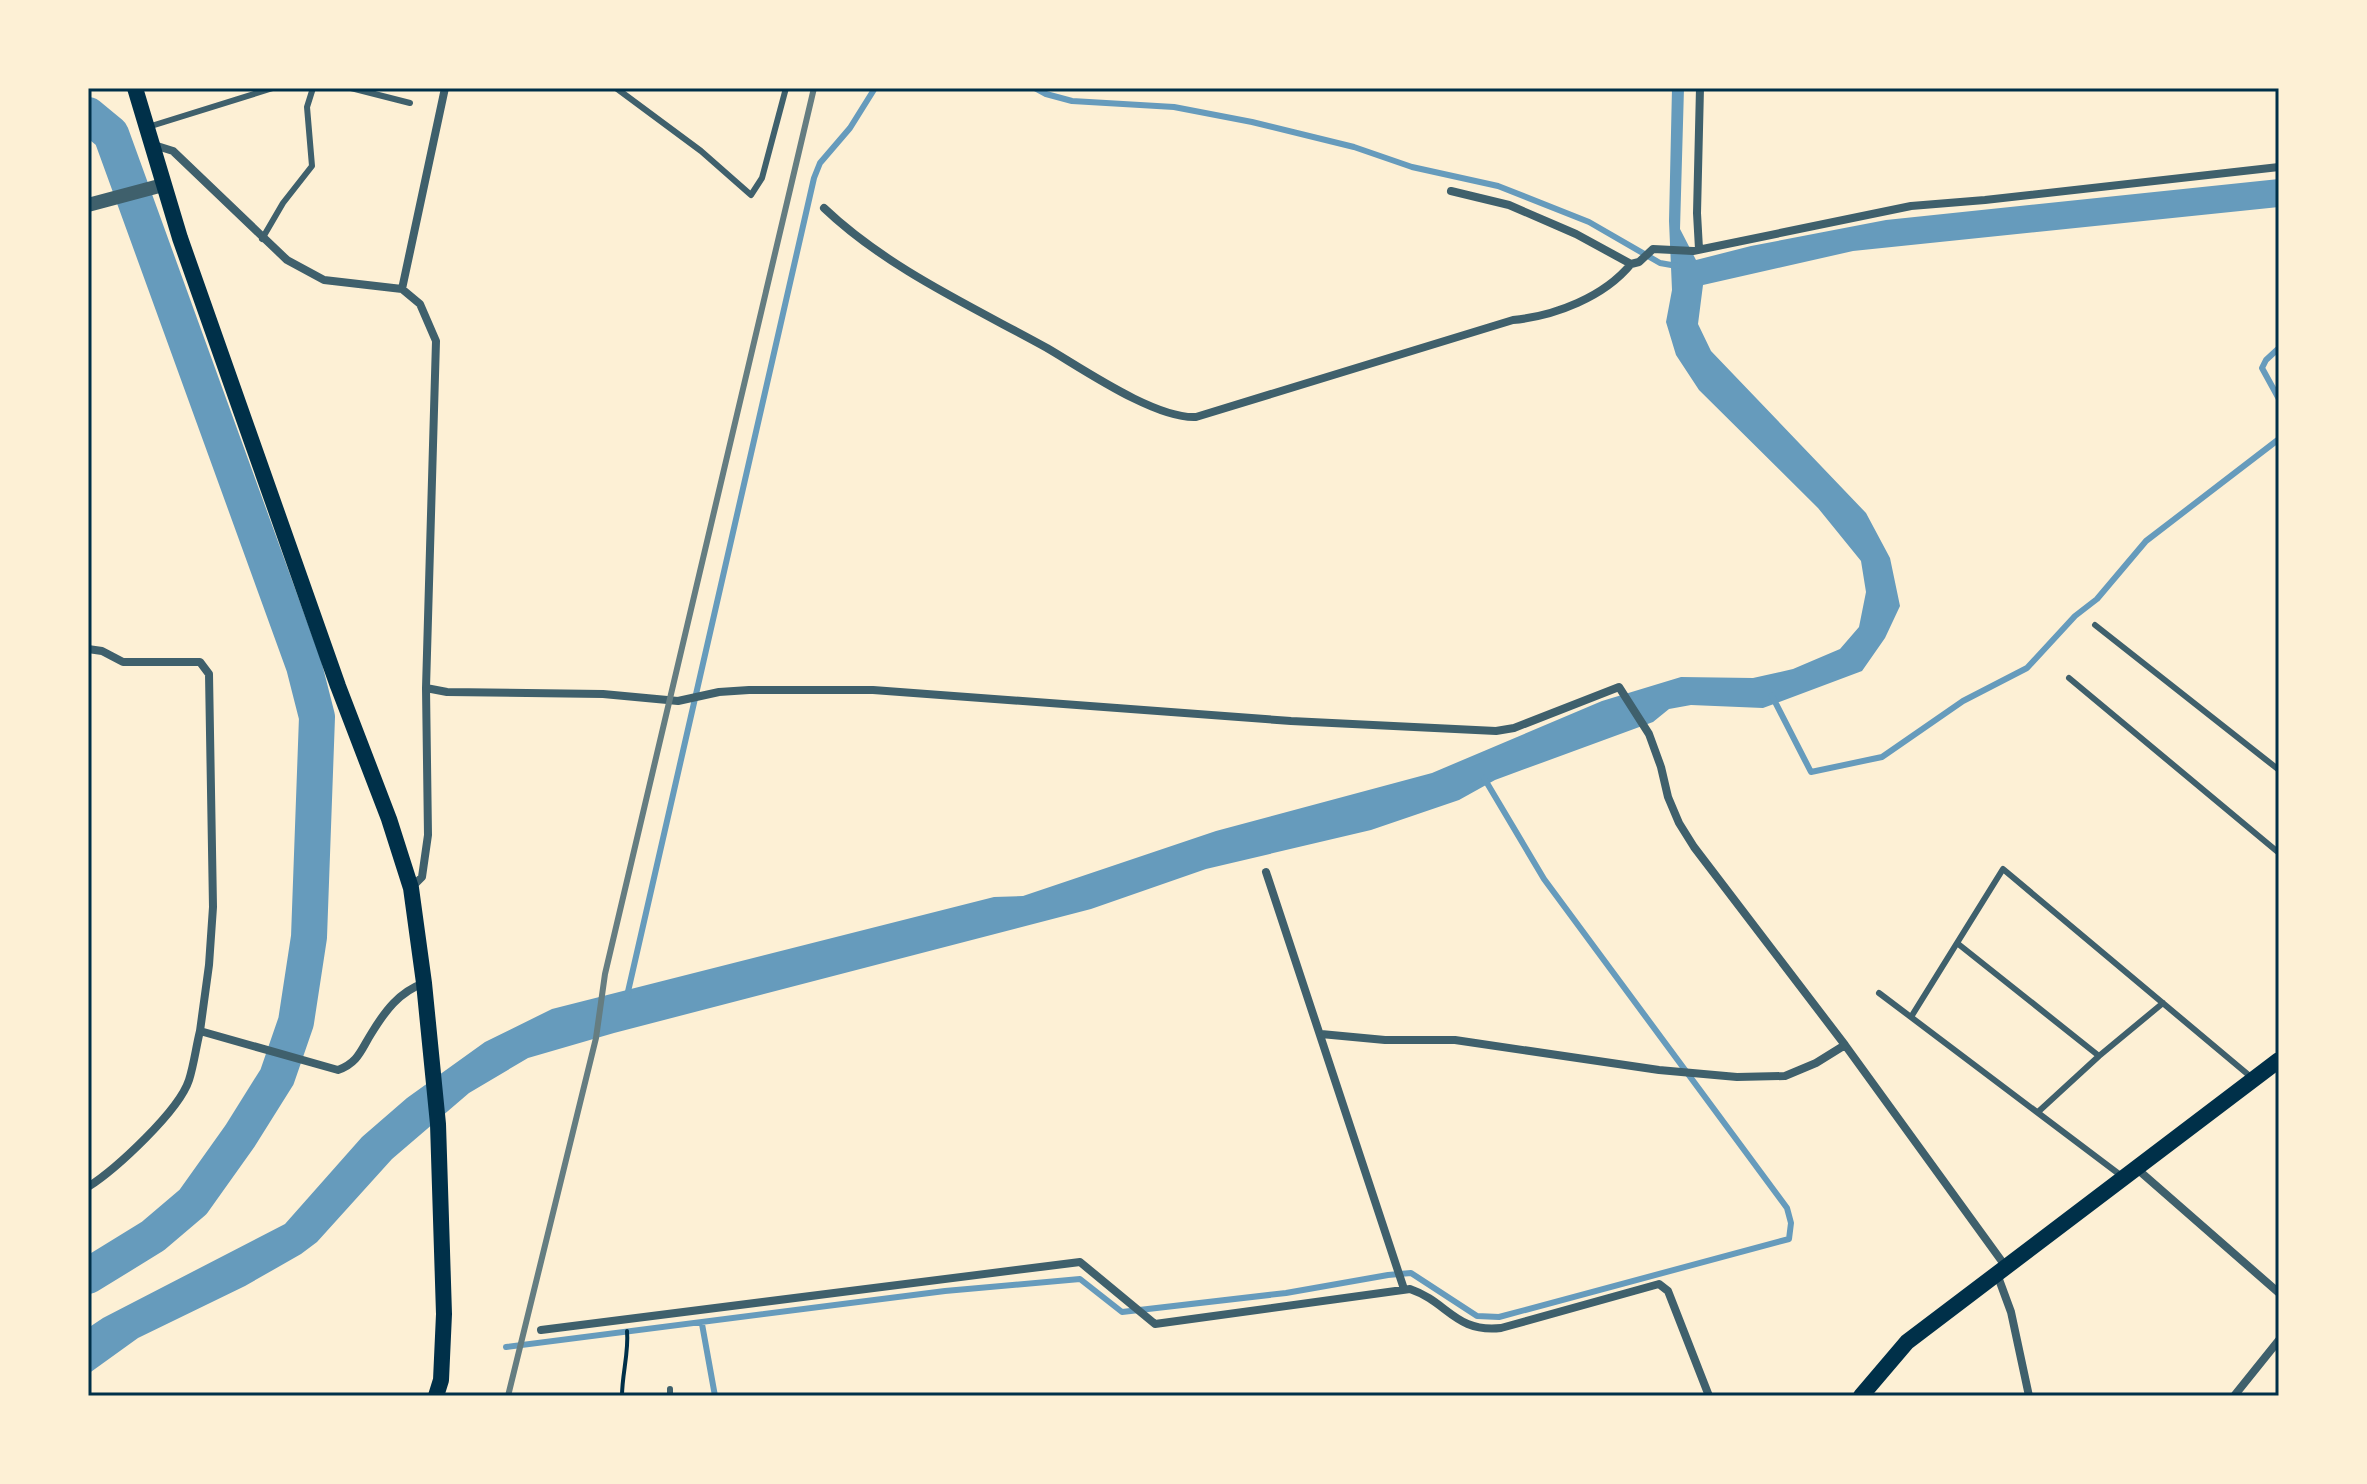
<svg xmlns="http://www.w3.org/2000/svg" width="2367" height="1484" viewBox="0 0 2367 1484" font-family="Overpass,sans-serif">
<rect width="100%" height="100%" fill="#fdf0d5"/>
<path fill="#669bbc" d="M1672 88H1684L1680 229 1696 260 1751 246 1886 220 2279 179V207L1853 251 1703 285 1698 324 1711 351 1866 513 1890 558 1900 606 1885 638 1862 671 1763 708 1691 705 1669 709 1653 722 1495 780 1459 800 1371 830 1206 869 1091 909 614 1033 528 1058 469 1093 392 1159 317 1242 301 1254 245 1286 138 1338 88 1374V1328L103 1318 285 1224 362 1137 407 1098 485 1042 552 1009 994 897 1023 896 1216 831 1432 773 1602 701 1681 677 1753 678 1793 669 1840 649 1859 627 1866 592 1861 561 1818 508 1699 390 1676 355 1666 322 1672 290 1669 221Z"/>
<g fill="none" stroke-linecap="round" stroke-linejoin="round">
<path stroke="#669bbc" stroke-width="6" d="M1035 88 1046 94 1072 101 1174 107 1252 122 1354 147 1412 167 1498 186 1589 222 1660 263 1677 266
M2279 348 2266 360 2262 368 2279 399
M1772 696 1811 772 1882 757 1963 701 2027 668 2075 616 2097 599 2146 541 2279 439
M627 996 814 178 820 163 850 128 875 88
M702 1324 715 1396
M506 1347 945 1291 1080 1279 1122 1312 1286 1293 1388 1275 1411 1273 1477 1316 1499 1317 1789 1239 1791 1223 1787 1208 1544 879 1484 778"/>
<path stroke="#669bbc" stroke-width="36" d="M88 115 111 134 304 666 317 717 309 937 296 1022 277 1077 240 1136 193 1202 153 1236 88 1276"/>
<path stroke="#003049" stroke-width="4" d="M622 1396C622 1374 629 1352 627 1331"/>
<path stroke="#3f606c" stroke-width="6" d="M351 88 410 103
M616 88 701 151 751 195 762 178 786 88
M148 127 273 88
M262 239 283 203 312 166 307 107 313 88
M2095 625 2279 770
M2069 678 2279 853
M1957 943 2099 1056 2163 1003
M1879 993 2123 1177
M1911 1017 2003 869 2251 1077
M2038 1112 2099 1056
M670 1396V1389"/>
<path stroke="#3f606c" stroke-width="8" d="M154 145 173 151 287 260 324 280 402 289 420 304 436 341 426 688 428 835 422 877 411 888
M1451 191 1509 205 1576 234 1631 264 1639 262 1653 249 1693 251 1911 206 1985 200 2279 167
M824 208C887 268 971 306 1047 348 1083 369 1155 419 1196 417L1513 320C1555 316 1604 297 1631 264
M1699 249 1697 213 1700 88
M402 289 445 88
M88 649 102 651 123 662H200L209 674 213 907 209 965 200 1031
M426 688 447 692 603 694 678 701 719 692 749 690H873L1291 721 1496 731 1514 728 1619 687 1649 734 1661 767 1668 797 1679 823 1694 847 1845 1045 2006 1267
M1266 872 1404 1289
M1321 1034 1385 1040H1455L1659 1070 1737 1077 1785 1076 1816 1063 1845 1045
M2136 1168 2279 1293
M88 1187C116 1169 179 1111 189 1080 194 1064 196 1047 200 1031L338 1070C358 1063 361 1050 371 1034 385 1011 399 992 424 983
M1997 1274 2011 1312 2029 1396
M541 1330 1080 1262 1155 1324 1410 1289C1448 1302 1455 1333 1501 1328L1659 1284 1668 1291 1709 1396
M2234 1396 2279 1340"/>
<path stroke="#3f606c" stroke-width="14" d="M88 205 163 185"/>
<path stroke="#003049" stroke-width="16" d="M135 88 180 238 338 686 389 819 411 888 424 983 438 1124 444 1314 441 1380 436 1396
M1861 1396 1907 1342 2279 1060"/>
<path stroke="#657d81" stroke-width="6" d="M508 1396 596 1038 605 974 814 88"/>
</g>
<rect width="2367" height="1484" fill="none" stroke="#fdf0d5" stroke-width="180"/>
<rect x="90" y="90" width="2187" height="1304" fill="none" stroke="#003049" stroke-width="3"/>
</svg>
